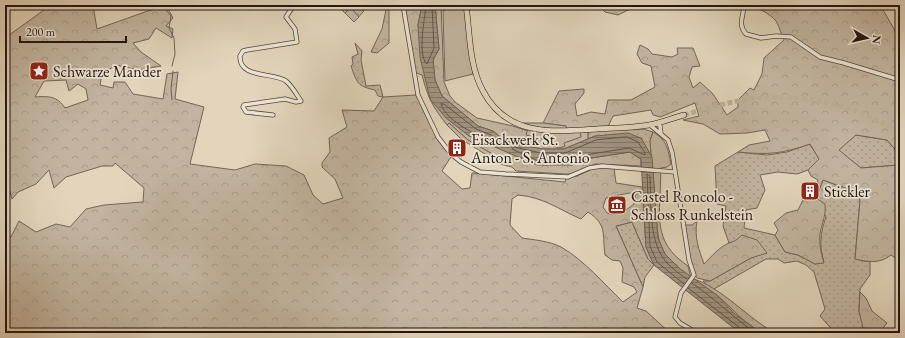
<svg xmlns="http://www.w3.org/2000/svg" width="905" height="338" viewBox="0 0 905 338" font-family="'EB Garamond',serif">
<defs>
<pattern id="grass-dots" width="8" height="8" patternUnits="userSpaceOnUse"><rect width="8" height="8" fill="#c2b49f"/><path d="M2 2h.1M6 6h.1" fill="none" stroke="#a79a88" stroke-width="1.8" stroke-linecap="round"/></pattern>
<pattern id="forest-crowns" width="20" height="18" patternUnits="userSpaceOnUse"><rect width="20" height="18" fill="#c2b49f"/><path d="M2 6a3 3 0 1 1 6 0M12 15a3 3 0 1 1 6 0" fill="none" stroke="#a79a88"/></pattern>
<pattern id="water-rules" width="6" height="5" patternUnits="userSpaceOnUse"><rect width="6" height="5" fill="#a19481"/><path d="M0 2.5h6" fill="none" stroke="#837868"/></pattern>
</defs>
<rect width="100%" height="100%" fill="#e2d5bc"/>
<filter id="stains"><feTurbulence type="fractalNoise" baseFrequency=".005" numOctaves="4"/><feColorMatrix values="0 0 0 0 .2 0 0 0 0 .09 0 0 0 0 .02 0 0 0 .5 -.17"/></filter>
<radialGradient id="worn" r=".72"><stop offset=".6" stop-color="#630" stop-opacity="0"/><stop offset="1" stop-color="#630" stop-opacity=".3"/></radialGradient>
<path fill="url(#grass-dots)" stroke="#736457" d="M337 5H358L364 11 354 22Z
M355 43 362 51 361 60 366 86 380 85 383 97 378 96 375 90C357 86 357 83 351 66L353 64 352 57 358 54Z
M643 129 653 132 650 141 652 157 641 138 595 136 588 139V130Z
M856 135 887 140 900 155 899 165 861 168 838 150Z
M810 144 819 159 808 170 797 174 778 172 760 175 765 190 757 208 746 210 744 228 775 235 785 252 798 255 815 264 824 262C819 245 820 234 826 217L816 198 823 180 859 193 860 200 855 259 870 262V275L860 289 859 311 865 333H835L820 316 825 309 814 272 806 265 797 261 784 263 778 259H766L714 289 708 287 703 281H710L751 258 766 252 734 243H729L723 226 726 206 717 204 715 166 738 152 767 155 787 152Z
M632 222 648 259 654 265 645 277 643 287 616 226Z"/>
<path fill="url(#forest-crowns)" stroke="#736457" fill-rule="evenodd" d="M51 5H93L97 29 156 8 155 5H166L173 18 166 26 173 29 172 38 156 28 149 39 133 43 141 52 161 66 138 70 116 65 102 74 100 85 113 88 114 82H125L133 94 163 99 167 74 178 72 175 99 204 107 190 164 235 170 255 164 286 166 304 175 313 195 323 204 343 198 335 179 322 167V163L330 152 329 138 347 127 342 110 374 111 383 97 416 95 438 137 452 155 442 171 462 189 470 188 472 173H475L565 182 566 178 577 176 597 167 614 168 616 183 642 187 646 247 654 265 648 259 632 222 616 226 643 287 637 308 646 311 670 333H5V235L11 237 19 221 36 232 56 224 70 227 86 209 104 205 143 202 144 188 115 163 113 166H102L66 177 54 188 49 170 36 184 18 192 12 199 10 191 5 196V38ZM66 80 69 91 78 84 86 89 88 100 65 108C57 96 49 96 35 97L44 81ZM629 193 636 194 634 204C625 211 617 217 607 213L603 207 606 198ZM518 195C543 197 558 209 581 219L588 212C608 225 602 235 605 255L612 260 620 261 623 268 622 282 634 287 637 292 623 302C604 284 584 260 561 247 549 241 535 240 522 238L510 225 512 199Z
M387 5H389V43L377 53 371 52 382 29Z
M403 5H422L418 25 430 99 469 136 572 165 591 158 630 152 641 159V166L595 164 572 174H565L516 171 512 167 492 162 495 156 468 140 449 123 447 125C432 106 428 98 422 75L414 72Z
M435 5H441L444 82 450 96 455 102 477 118 513 126 528 131 527 135C550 141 557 145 580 137V130H588V139L564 149H542L505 141 493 131 478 126 442 96 435 80 433 60 439 49Z
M598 5H646L628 10 618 15 605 12Z
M742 5H884L883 10 900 39V261L891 255C880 264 868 262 855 259L860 200 859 193 823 180 816 198 825 204C826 218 822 222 820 234 819 244 821 253 824 263L815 264 798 255 785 252 775 235 778 230 774 223 786 213 798 210 804 198 814 195 818 180 811 176 808 170 819 159 810 144C781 154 769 155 738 152L749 145 770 141 765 130 747 133 720 134 703 124 683 120 699 116 695 103 660 117 653 115 651 110 613 116 608 127 567 129 566 126 543 123 559 91 584 89V93L575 104 577 116 591 112 605 114 608 100H631L655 87 651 66 642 63 637 54 640 45 648 49 652 54 672 57 678 54 677 48H693L700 66 692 67 689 77 693 88 700 82 713 94 727 115 738 107V100L750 88 754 90 762 74 764 58 784 40C781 34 779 26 776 21 770 14 756 5 747 8ZM856 135 887 140 900 155 899 165 861 168 839 150Z
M660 196C658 228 660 247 688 266L691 278C723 288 746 317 775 333 770 333 764 334 760 332 743 322 732 308 718 296 700 282 677 273 665 254 655 238 657 217 655 199Z
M697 221C694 237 699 250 704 264 711 257 719 247 729 243 735 241 737 240 742 235L757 240 767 253 751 258 710 281 697 278 691 268 684 225H692Z
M860 292 866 298 872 311 887 323 881 331 883 333 864 332 859 311Z"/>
<path fill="#c2b49f" stroke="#736457" d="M454 5H464L473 74 445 81 443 11Z
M351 8 359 17 354 22 345 13Z
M449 123 468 140 496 156 492 162 483 157 485 154 461 139 447 125Z
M522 123H543L566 126 568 131 580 130 581 137 564 143 565 146C555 151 553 144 545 140 540 137 532 137 526 135L528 128Z
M653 132C667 140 668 149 671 164L667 167 661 168 660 196 655 199 650 141Z"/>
<path fill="url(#water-rules)" stroke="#6f6153" d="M422 5H435L439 49 433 60 435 80 442 96 478 126 493 131 505 141 542 149H564L595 136 628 133 641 138 652 157 658 238 665 254 679 268 718 296 735 314 761 333H740L654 265 646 247 641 159 630 152 591 158 572 165H537L469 136 446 118 430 99 420 57 418 25Z"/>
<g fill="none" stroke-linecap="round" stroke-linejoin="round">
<path stroke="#625448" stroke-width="1" d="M426 5C425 18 417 55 427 64L434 48 432 5
M441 104H444L476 129 491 135 498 141 499 143 496 144C482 138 445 121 441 104Z
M627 137 638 142 645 153V155L629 148 591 154 571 161H538L512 149 514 147 541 153H565L596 140Z
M692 283C714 298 733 317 755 333
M684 284 657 262 650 246 647 174 650 176C651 199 649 237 662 256 668 266 678 273 687 279
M688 288 740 328 742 333"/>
<path stroke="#6f6153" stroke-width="1" d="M162 5 171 16 169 28 174 38 175 54 172 66
M172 100 171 89 173 71"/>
<path stroke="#bcaf99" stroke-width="5" stroke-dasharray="5 2.5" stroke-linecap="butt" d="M684 115C711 107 739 99 768 97 813 95 862 108 900 133"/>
<defs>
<path id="street" d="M403 5 418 95 438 137 451 154 461 162 480 172 506 174 568 177 589 168 602 166 675 172
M744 5C744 16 737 24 746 34L761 38 776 36 791 37 820 57 844 63 900 80
M273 115 246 112 243 107 244 105 285 99 296 102 301 101C297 95 292 86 286 81 274 72 239 79 240 56L243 51 247 50 297 42 295 29 286 17 294 5
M657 123 660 126 661 134
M650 125 668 140 672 152 689 260 694 275 681 293 675 317 680 323 697 333"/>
<path id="primary" d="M466 5C470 33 469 66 483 91 507 137 553 132 597 129 614 128 632 128 649 125 661 123 672 118 684 115"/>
</defs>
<use href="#street" stroke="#54453a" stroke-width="5"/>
<use href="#primary" stroke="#24150f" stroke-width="6"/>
<use href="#street" stroke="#ece4d3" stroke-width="3.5"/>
<use href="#primary" stroke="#e2d5bc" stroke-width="5"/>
</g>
<defs>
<symbol id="sight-square" viewBox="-11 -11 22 22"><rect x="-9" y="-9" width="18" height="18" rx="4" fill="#8f2418" stroke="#ece4d3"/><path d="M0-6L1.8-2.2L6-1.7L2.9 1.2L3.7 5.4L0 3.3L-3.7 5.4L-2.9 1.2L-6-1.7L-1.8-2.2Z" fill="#fff"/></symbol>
<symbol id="building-square" viewBox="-11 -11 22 22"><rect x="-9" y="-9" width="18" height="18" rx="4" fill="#8f2418" stroke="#ece4d3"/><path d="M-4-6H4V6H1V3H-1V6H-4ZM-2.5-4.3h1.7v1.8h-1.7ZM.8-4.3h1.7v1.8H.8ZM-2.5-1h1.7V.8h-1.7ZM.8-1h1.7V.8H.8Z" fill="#fff"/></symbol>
<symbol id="museum-square" viewBox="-11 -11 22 22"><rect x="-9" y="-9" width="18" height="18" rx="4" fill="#8f2418" stroke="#ece4d3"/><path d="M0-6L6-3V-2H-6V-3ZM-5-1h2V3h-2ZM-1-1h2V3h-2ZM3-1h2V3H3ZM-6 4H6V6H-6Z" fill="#fff"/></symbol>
</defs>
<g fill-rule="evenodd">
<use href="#sight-square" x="28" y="60" width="22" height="22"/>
<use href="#building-square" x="446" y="137" width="22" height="22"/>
<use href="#building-square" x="799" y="180" width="22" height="22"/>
<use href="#museum-square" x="606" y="194" width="22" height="22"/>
</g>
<g text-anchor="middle" stroke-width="3.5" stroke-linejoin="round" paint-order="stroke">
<g font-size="16" fill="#24150f" stroke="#ece4d3" text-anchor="start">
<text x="53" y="77">Schwarze Mander</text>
<text x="471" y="145">Eisackwerk St.<tspan x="471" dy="18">Anton - S. Antonio</tspan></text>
<text x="824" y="197">Stickler</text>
<text x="631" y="202">Castel Roncolo -<tspan x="631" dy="18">Schloss Runkelstein</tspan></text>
</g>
</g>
<rect width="905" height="338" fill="none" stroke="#e2d5bc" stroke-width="20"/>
<rect x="6" y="6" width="893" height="326" fill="none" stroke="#24150f" stroke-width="2"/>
<rect x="10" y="10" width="885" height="318" fill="none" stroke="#24150f"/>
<g transform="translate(867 38) rotate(98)" stroke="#ece4d3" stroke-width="3" paint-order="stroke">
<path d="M0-3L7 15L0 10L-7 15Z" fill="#24150f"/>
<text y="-6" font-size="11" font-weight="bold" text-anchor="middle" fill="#24150f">N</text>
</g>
<path d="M20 36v6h106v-6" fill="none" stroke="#24150f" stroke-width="2"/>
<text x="26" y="36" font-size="12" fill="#24150f" stroke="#ece4d3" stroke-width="3" paint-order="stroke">200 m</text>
<rect width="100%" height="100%" filter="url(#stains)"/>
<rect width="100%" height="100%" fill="url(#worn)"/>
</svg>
